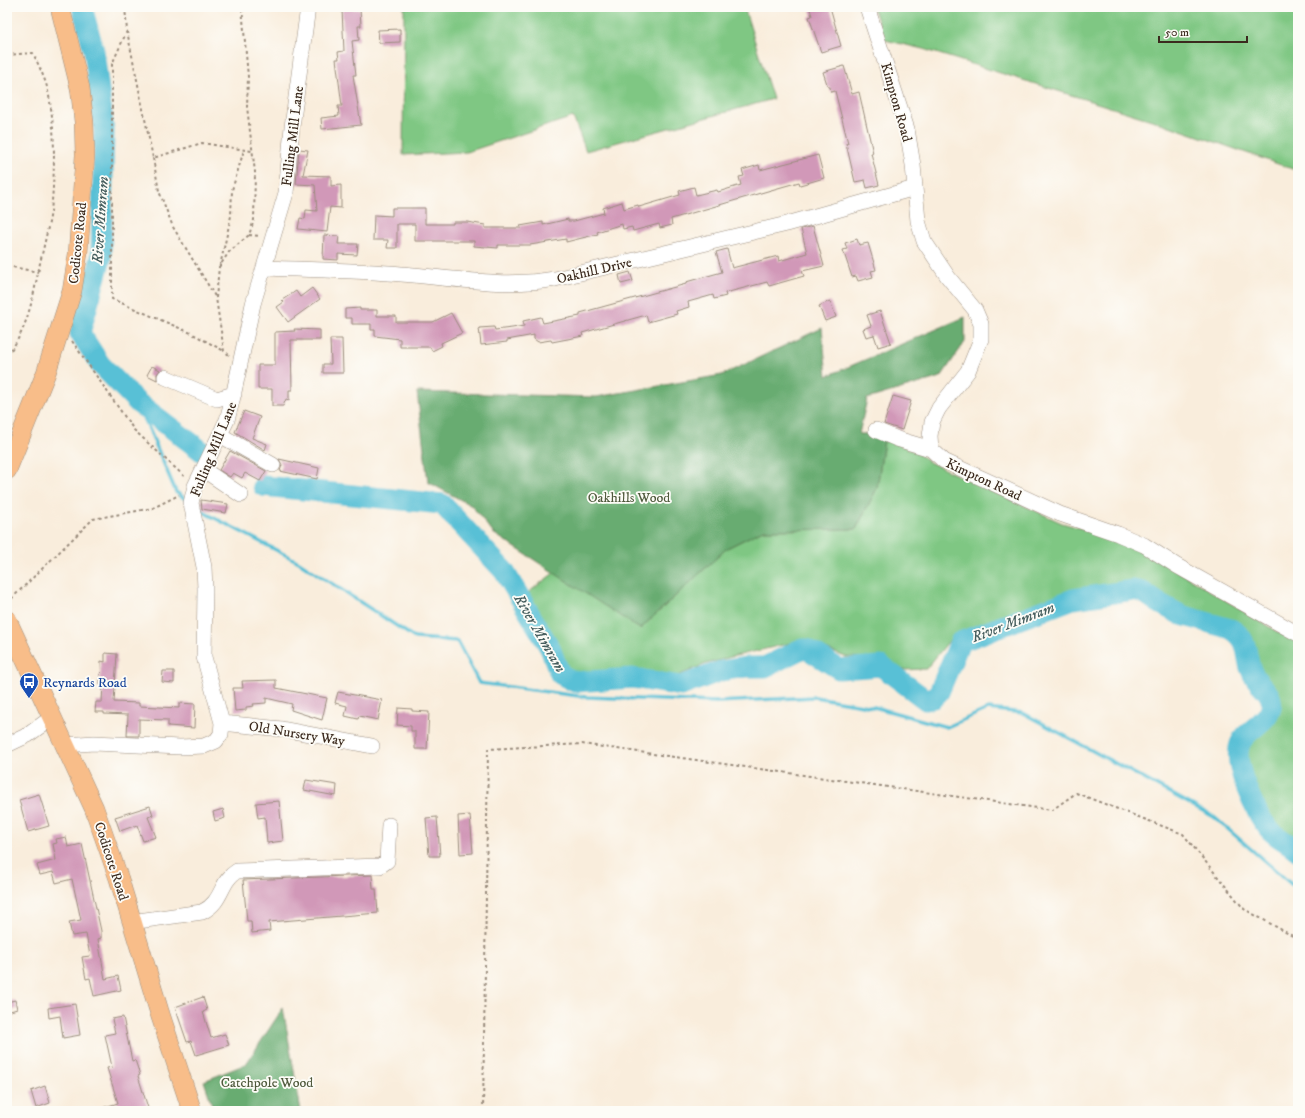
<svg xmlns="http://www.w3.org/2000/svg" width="1305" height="1118" viewBox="0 0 1305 1118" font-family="'IM FELL DW Pica',serif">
<rect width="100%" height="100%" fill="#fdfcf7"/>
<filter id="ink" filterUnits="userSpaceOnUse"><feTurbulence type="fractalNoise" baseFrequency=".025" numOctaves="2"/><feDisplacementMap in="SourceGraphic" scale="8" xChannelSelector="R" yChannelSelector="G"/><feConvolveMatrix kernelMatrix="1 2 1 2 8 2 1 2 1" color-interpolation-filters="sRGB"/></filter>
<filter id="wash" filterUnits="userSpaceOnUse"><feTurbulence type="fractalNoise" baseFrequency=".012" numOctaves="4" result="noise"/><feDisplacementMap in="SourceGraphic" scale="16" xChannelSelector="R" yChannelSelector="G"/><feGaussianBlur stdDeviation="0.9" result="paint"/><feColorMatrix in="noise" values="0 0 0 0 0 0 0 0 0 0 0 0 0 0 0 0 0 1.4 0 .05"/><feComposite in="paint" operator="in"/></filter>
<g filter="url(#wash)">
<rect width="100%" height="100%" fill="#f9eddc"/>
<path fill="#7fc783" stroke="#5d7850" d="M404 7H744L773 99 586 151 573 117 467 152 403 155Z
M873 7H1298V171L1158 122 923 49 885 40Z
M884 441C902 444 914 450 929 462L1062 523 1112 537 1140 548 1279 633 1298 640V843L1273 825 1247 773 1245 755 1248 744 1273 714 1275 701 1272 689 1256 669 1253 644 1244 626 1233 621 1211 618 1163 601 1142 588 1122 583 1063 595 949 641 926 669 903 670 876 658 845 657 804 640 731 657 706 664 675 677 638 671 576 676 567 668 552 639 525 595 555 572 640 629 727 548 763 530 856 529 877 488Z"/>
<path fill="#67ac71" stroke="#516b48" d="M965 317V342L941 377 867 399 859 434 885 433 877 488 856 529 763 530 727 548 640 629 493 533 472 506 428 482 417 392 596 397 722 375 822 328 827 376Z
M283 1008 301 1111H214L204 1081 246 1064Z"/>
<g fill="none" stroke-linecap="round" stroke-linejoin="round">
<path stroke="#59c0d6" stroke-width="3.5" d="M138 403 176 492 188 501
M197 507 207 514 299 562 415 638 457 641 479 683 586 697 717 702 815 697 874 707 947 727 988 709 1023 713 1214 817 1298 890"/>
<path stroke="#59c0d6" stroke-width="21" d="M82 7 94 51 104 131 101 258 80 333 100 364 138 403 203 452
M263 486 442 504 504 571 550 648 560 674 575 682 632 678 681 686 721 671 746 667H765L801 649H807L839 669 881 666 926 700 933 698 939 692 960 642 1073 599 1133 590 1143 592 1157 602 1181 615 1231 629C1254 642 1242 662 1256 679 1262 687 1274 695 1271 707 1267 724 1246 729 1240 744 1232 764 1256 814 1269 829 1277 838 1289 843 1298 851"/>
</g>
<g id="blocks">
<path fill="#d198b8" d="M812 7H830L841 46 821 52 809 17 812 16 810 9Z
M360 9 361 26H358L359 40 352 41 356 75H353L361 125 322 129 321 118 339 116 338 106H342L336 59H339L338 52 344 51 342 10Z
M400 29V42L379 43 378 30Z
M844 66 852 94 859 92 873 153H871L879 185 867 188 865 180 855 182 846 143H848L835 91 831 92 830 87H828L823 72Z
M299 149 308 150 303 175 331 176V186L341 185V208L330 207 327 232 298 229 300 218 305 219 306 210 317 211 315 185 296 184Z
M818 155 824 178 800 185 799 182 778 188 671 219 672 225 660 228 659 224 633 231 632 227 623 229 622 224 597 232 598 234 566 242V239L530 245H498V248L474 246V241H415V224H397V248H387L388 240H373L374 215 392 216V208H425V224H453V222H467L485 225V228H521L520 226 543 222V225L568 219V221H574L604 213 603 208 622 202 624 209 638 205 639 207 680 195 679 191 694 187 696 195 717 190 718 192 741 185 739 177 744 176 742 170 759 165 760 170Z
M813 226 824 266 802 271 804 276 769 286 767 282 725 293 726 296 714 299 713 295 688 302 689 307 676 311 677 314 648 322 646 315 582 333 583 336 552 342 551 340 538 342 534 339V335L507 340V342L481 345 479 328 494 327 495 330 512 328 524 326 523 321 541 317 543 323 580 316V313L686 284V282L722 272 716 252 727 249 732 268 778 256 779 261 807 253 801 229Z
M324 235 339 236 338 244H358L357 255 338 254V260L323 259Z
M857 239 859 245 868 243 876 270 871 271 873 277 858 281 856 276 852 277 843 250 847 249 845 243Z
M630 272 633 281 621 284 619 275Z
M312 288 320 299 288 322 277 307 284 302 282 300 296 291 300 297Z
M830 301 836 317 825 321 819 306Z
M360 308V310H377V316H396V322H433L451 313 462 333 441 343 442 346 432 351 430 347H400V339L375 336V330H371V324H352V318H345V309Z
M880 311 891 343 878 347 874 335 866 337 863 329 871 326 867 315Z
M294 329 320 330V340H291L292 390H289V400L286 399 283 406H272V389H258V365H275V332L295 331Z
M330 339H342L343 373H323V364H331Z
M152 366 160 370 157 374V380L147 375Z
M893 396 911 401 902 430 884 424Z
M244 411 260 417 252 438 267 444 265 450 235 432Z
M230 451 266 471 260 481 245 473 242 478 233 473 230 477 219 470Z
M279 459 319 468 317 479 280 471 282 465Z
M201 500 228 504 226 513 202 509Z
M105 653 117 654 114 702 139 703V706L179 708V703L195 704 194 728 168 726V720L139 719V736H127L128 715 104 714V712H95L96 702H102L103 684H100L101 661 105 662Z
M163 671H174V683L162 682Z
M276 680V688L327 698 322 720 291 710 292 704 266 698V703L253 704 254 706 246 707V710L235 711 233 688H243L242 681Z
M338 692 382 700 378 720 359 716 358 719 345 716 347 706 335 703Z
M398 708 412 709V711L429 712 427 749H415V731H411V726L397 725Z
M306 780 337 785 336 796 304 790Z
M39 794 49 826 28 832 19 800Z
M279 801 283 841 267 843 265 817 258 818 256 803Z
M150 806 153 815 148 817 156 837 143 841 137 825 120 831 115 817Z
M223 809 225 818 215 821 213 812Z
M470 815 473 853 460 854 458 816Z
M437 817 440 856H429L426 818Z
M66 837 68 847 82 844 101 931V938L98 939 105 979 118 976 121 990 94 996 90 978 86 979 82 957 90 956 86 934 72 936 69 922 81 920 72 879 56 883 53 872 40 875 37 865 56 860 53 844 57 843 56 839Z
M372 875 373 889H376L378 913 269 922 270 931 252 933 251 921H247L243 880Z
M203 997 207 1010 203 1012 211 1038 225 1034 229 1045 196 1055 191 1041 187 1042 175 1007Z
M15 1000 17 1009 7 1012V1002Z
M75 1004 80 1035 63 1038 60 1016 49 1018 48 1008Z
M123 1017 132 1061 135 1060 140 1075 138 1076 149 1111H99L98 1109 118 1103 107 1068 112 1067 105 1035 115 1033 112 1019Z
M45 1086 50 1103 36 1108 31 1091Z"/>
</g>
</g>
<g filter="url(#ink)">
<use href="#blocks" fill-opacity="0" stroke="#9a8c7d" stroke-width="1"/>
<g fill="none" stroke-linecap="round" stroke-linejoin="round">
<defs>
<path id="minor" d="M867 7 907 129 913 165 918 221 924 241 948 277 975 310 981 324V339L968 371 939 408 932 422 930 436 931 449 944 461 1060 514 1118 534 1144 545 1177 566 1298 634
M264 268C310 270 356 270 401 274 452 278 504 288 555 279L787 224 915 188
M165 377 217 399 234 394
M876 430 897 439 931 449
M220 435 273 465
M204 470 241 495
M222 723 282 729 372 746
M7 745 28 735 51 718
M65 745 94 743 180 747 204 746 216 741 221 734 222 723 204 657 205 589 204 567 191 503 195 486 227 420 232 401 253 304 286 193 292 127 308 7
M131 922 202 912C224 901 219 882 237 871L380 866 387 861 389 825"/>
<path id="major" d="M7 470 46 373 72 291 78 254 85 155 84 122 80 88 60 7
M7 620 94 808 119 879 160 1014 192 1111"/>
</defs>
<use href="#minor" stroke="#9a8c7d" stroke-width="16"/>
<use href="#major" stroke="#9a8c7d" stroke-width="20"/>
<path stroke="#9a8c7d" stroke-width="2" stroke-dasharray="3 3" stroke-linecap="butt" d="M125 7 127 31 153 158 202 143 252 151
M127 31 112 64V299L191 333 224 351
M7 55 33 53C38 64 44 76 47 87 56 123 55 174 51 211 48 230 43 249 39 268 33 297 27 332 7 355
M153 158 159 191 173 227 216 298
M249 235 260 236
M7 266 38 272
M220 266 231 216 232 190 244 150
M72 341 134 430 185 477
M229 355 224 351 216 298 219 267 229 252 249 235 254 220 255 172 247 107 248 77 242 7
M7 603 93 519 153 508 179 495
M483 1111 488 749 582 744 1052 810 1076 793 1183 834 1244 909 1298 939"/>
<use href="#minor" stroke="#fff" stroke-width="15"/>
<use href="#major" stroke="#f8bd89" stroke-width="19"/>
</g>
</g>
<defs>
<symbol id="bus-pin" viewBox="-11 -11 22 30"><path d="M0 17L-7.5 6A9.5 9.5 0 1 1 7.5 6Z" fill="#1a4fb4" stroke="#fdfcf7"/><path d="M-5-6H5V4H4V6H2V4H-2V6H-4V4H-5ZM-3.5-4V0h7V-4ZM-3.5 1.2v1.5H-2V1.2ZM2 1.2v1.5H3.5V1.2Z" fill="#fff"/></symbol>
</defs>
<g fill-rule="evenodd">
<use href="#bus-pin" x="18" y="671" width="22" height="30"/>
</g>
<g text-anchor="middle" stroke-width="3.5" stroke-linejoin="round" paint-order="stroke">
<g font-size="14" fill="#3b2a1e" stroke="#fdfcf7">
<text transform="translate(897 102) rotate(74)" y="5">Kimpton Road</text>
<text transform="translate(292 136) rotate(-83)" y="5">Fulling Mill Lane</text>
<text transform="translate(77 243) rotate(-84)" y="5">Codicote Road</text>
<text transform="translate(594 270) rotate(-13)" y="5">Oakhill Drive</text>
<text transform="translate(213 449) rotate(-68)" y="5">Fulling Mill Lane</text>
<text transform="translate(984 479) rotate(25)" y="5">Kimpton Road</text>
<text transform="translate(297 733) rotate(9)" y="5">Old Nursery Way</text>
<text transform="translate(112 861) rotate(72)" y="5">Codicote Road</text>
</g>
<g font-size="14" fill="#4f593c" stroke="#fdfcf7">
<text x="629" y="502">Oakhills Wood</text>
<text x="267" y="1087">Catchpole Wood</text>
</g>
<g font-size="14" fill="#164399" stroke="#fdfcf7" text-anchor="start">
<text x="43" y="687">Reynards Road</text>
</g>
<g font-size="15" font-style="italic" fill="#465e5e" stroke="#fdfcf7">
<text transform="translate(100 220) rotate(-86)" y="5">River Mimram</text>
<text transform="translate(1013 622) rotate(-21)" y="5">River Mimram</text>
<text transform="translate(540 633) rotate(60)" y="5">River Mimram</text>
</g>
</g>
<rect width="1305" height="1118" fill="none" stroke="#fdfcf7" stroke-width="24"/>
<path d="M1159 36v6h88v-6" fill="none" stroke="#3b2a1e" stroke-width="2"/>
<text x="1165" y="36" font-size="12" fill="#3b2a1e" stroke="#fdfcf7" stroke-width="3" paint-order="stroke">50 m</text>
</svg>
